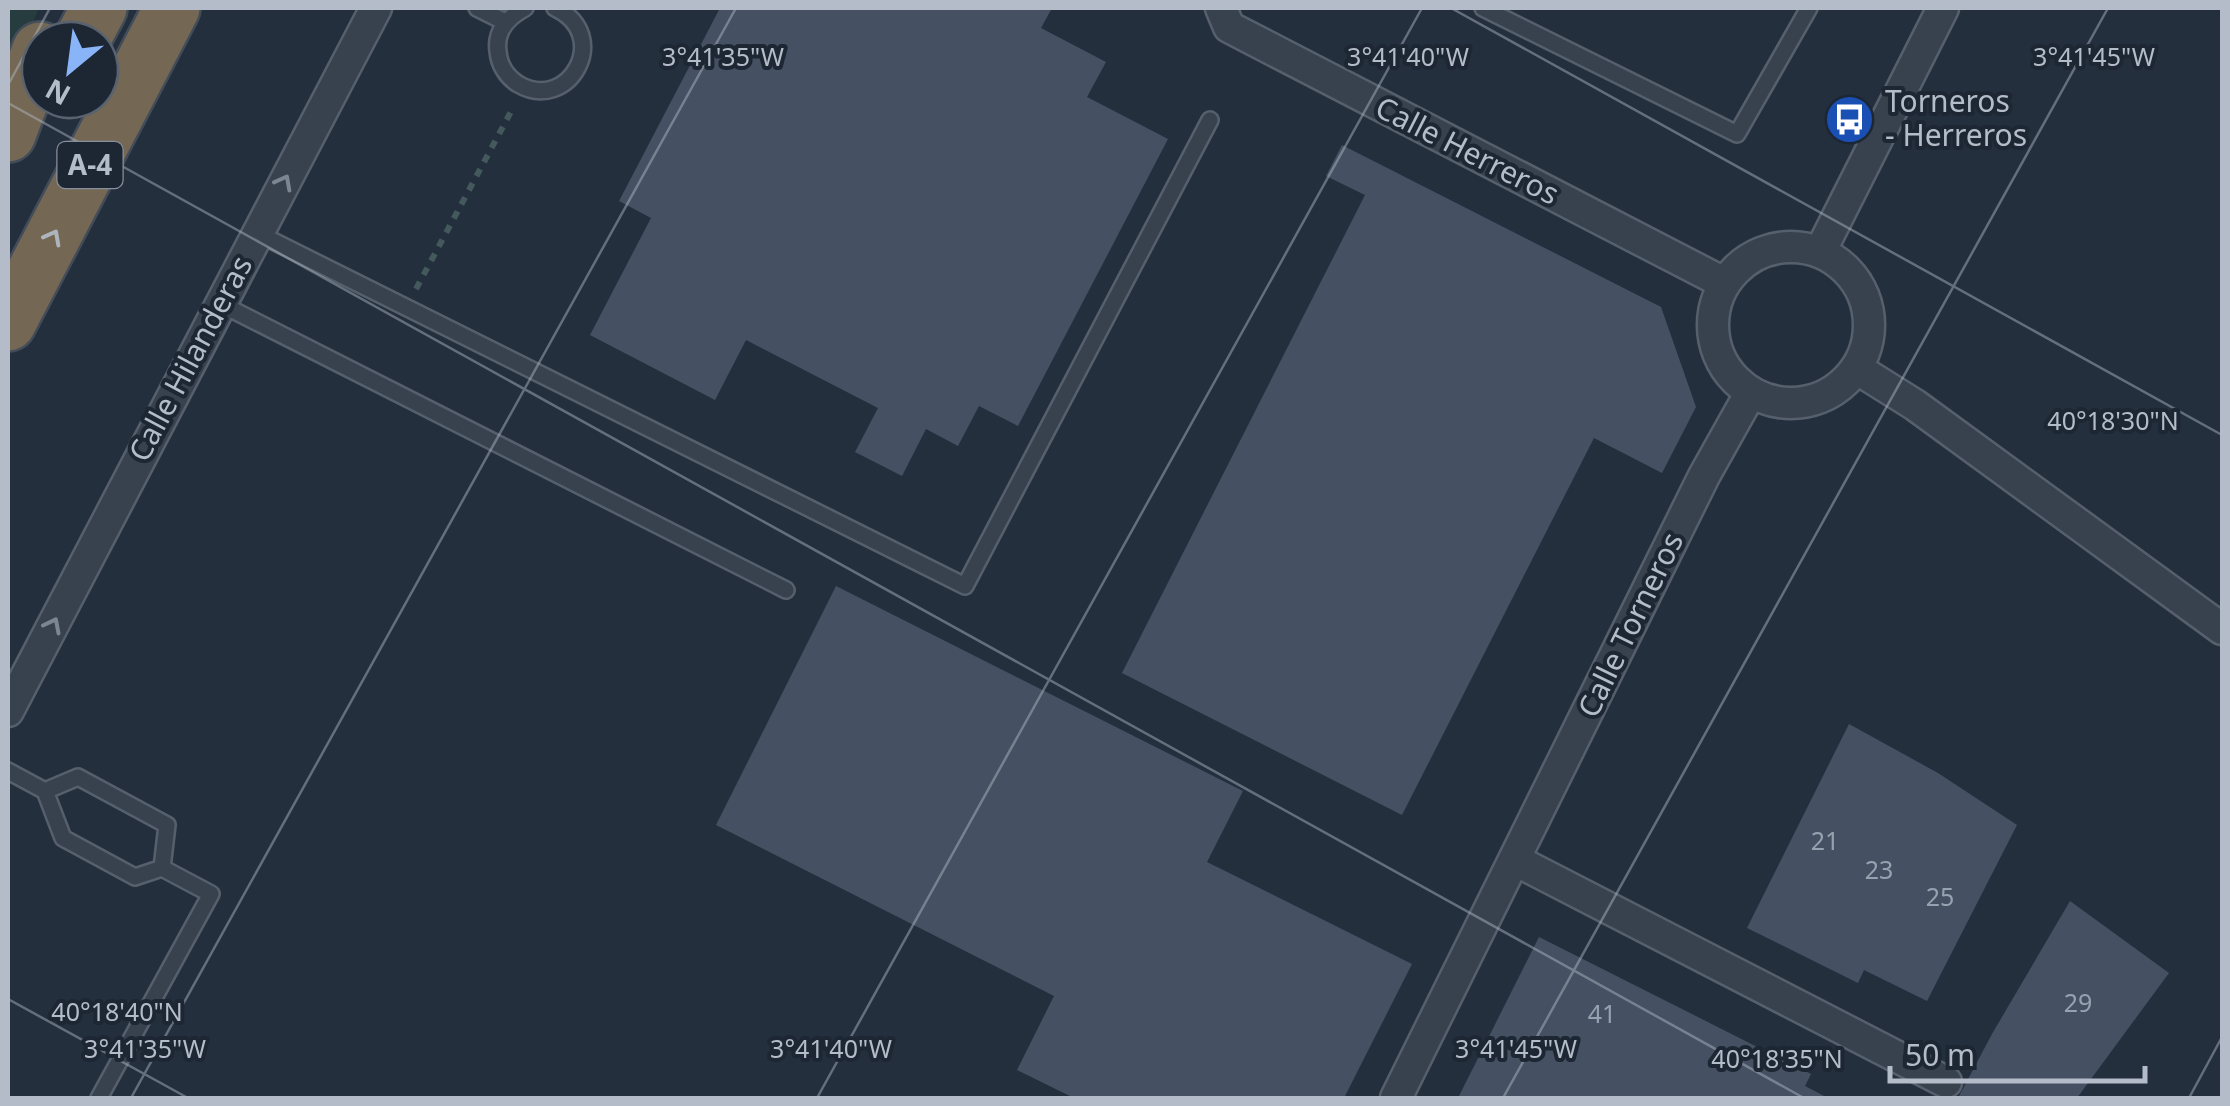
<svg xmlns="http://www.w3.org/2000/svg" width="2230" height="1106" viewBox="0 0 2230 1106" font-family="'Noto Sans',sans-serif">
<rect width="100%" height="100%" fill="#242f3e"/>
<path fill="#263c3f" d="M8 8H39L8 80Z"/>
<path fill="#455162" d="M720 8H1052L1041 28 1106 62 1087 97 1168 139 1018 426 979 406 958 446 926 429 902 476 855 452 878 408 746 340 715 400 590 335 651 218 619 201Z
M1342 145 1661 307 1696 407 1662 473 1594 438 1402 815 1122 673 1365 195 1326 176Z
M836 586 1243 791 1207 862 1412 964 1344 1098H1074L1017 1070 1054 996 716 825Z
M1849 724 1938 773 2017 825 1927 1001 1864 970 1858 983 1747 928Z
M2070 901 2169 973 2077 1098H1958L1992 1034Z
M1539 937 1811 1074 1805 1086 1828 1098H1458Z"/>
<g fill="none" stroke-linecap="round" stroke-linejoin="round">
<defs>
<path id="lane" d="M477 8 505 22
M525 8C508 17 495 31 498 51 499 65 507 77 518 84 569 114 613 35 555 8
M1483 8 1737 134 1809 8
M257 233 965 586 1210 120
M219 303 786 590
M8 771 45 791 63 838 135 877 162 868 211 894 99 1098
M45 791 78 777 167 825 162 868"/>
<path id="street" d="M1221 8 1229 27 1724 283
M1713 325a78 78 0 1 1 156 0a78 78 0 1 1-156 0Z
M1820 252 1943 8
M1856 368 1915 405 2222 629
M8 711 376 8
M1515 860 1946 1082
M1396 1098 1704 476 1751 392"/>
<path id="highway" d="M82 40 99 8
M8 134 40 50
M8 323 172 8"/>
</defs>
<use href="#lane" stroke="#565f6c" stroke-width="20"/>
<use href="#street" stroke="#565f6c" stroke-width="35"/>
<use href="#highway" stroke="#434c59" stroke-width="60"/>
<path stroke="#44595c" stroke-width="6" stroke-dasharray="8 8" stroke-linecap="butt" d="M416 289 514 106"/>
<use href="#lane" stroke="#38414e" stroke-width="15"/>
<use href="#street" stroke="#38414e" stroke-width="30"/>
<use href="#highway" stroke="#746855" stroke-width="55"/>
</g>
<defs><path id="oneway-chevron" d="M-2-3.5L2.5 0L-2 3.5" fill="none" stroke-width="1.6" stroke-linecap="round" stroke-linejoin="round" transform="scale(2.5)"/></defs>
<g stroke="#7c8592">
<use href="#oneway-chevron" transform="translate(284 182) rotate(-62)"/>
<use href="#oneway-chevron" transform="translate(53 625) rotate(-63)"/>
</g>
<use stroke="#aeb4bd" href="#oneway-chevron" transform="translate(53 237) rotate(-62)"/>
<path fill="none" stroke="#b4bcc9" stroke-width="2.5" stroke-opacity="0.45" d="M1451 8 2222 435M8 85 50 8M8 103 1804 1098M8 999 188 1098M131 1098 736 8M817 1098 1422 8M1503 1098 2108 8M2189 1098 2222 1037"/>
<defs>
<symbol id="bus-disc" viewBox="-11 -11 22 22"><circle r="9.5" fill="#1a4fb4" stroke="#1d2633"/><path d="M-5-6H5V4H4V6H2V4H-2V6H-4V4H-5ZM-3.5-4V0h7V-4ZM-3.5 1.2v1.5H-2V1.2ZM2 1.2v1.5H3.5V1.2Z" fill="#fff"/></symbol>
</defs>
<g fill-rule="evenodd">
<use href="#bus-disc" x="1822" y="92" width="55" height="55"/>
</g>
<g text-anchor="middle" stroke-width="8" stroke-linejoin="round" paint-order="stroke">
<g font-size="25" fill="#98a1af">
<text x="1825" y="850">21</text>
<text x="1879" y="879">23</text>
<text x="1940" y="906">25</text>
<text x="2078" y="1012">29</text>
<text x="1602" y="1023">41</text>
</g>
<rect fill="#1d2633" stroke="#878f9c" stroke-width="2.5" x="57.5" y="142" width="65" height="46" rx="8"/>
<g font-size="28" font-weight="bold" fill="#b4bcc9">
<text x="90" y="175">A-4</text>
</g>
<g font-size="30" fill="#b4bcc9" stroke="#1d2633" text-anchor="start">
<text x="1885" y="112">Torneros<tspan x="1885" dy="34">- Herreros</tspan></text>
</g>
<g font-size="30" fill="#b4bcc9" stroke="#1d2633">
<text transform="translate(1467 151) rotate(27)" y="10">Calle Herreros</text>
<text transform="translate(191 359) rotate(-62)" y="10">Calle Hilanderas</text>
<text transform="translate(1631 625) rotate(-64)" y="10">Calle Torneros</text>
</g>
</g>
<g font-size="25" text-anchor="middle" fill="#b4bcc9" stroke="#1d2633" stroke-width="8" stroke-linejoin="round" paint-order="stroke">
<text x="723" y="66">3°41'35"W</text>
<text x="1408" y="66">3°41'40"W</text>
<text x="2094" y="66">3°41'45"W</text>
<text x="2113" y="430">40°18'30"N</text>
<text x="117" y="1021">40°18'40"N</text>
<text x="145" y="1058">3°41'35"W</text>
<text x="831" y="1058">3°41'40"W</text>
<text x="1516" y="1058">3°41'45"W</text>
<text x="1777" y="1068">40°18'35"N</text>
</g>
<rect width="2230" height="1106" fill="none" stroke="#b4bcc9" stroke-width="20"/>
<g transform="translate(70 70) rotate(209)"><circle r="48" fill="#1d2633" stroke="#59626f" stroke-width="2.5"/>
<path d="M0-8L18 38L0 25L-18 38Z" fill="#8ab4f8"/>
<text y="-15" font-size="28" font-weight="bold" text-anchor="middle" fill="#b4bcc9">N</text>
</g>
<path d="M1890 1066v15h255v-15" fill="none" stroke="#b4bcc9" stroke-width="5"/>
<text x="1905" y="1066" font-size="30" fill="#b4bcc9" stroke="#1d2633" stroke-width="8" paint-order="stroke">50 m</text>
</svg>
